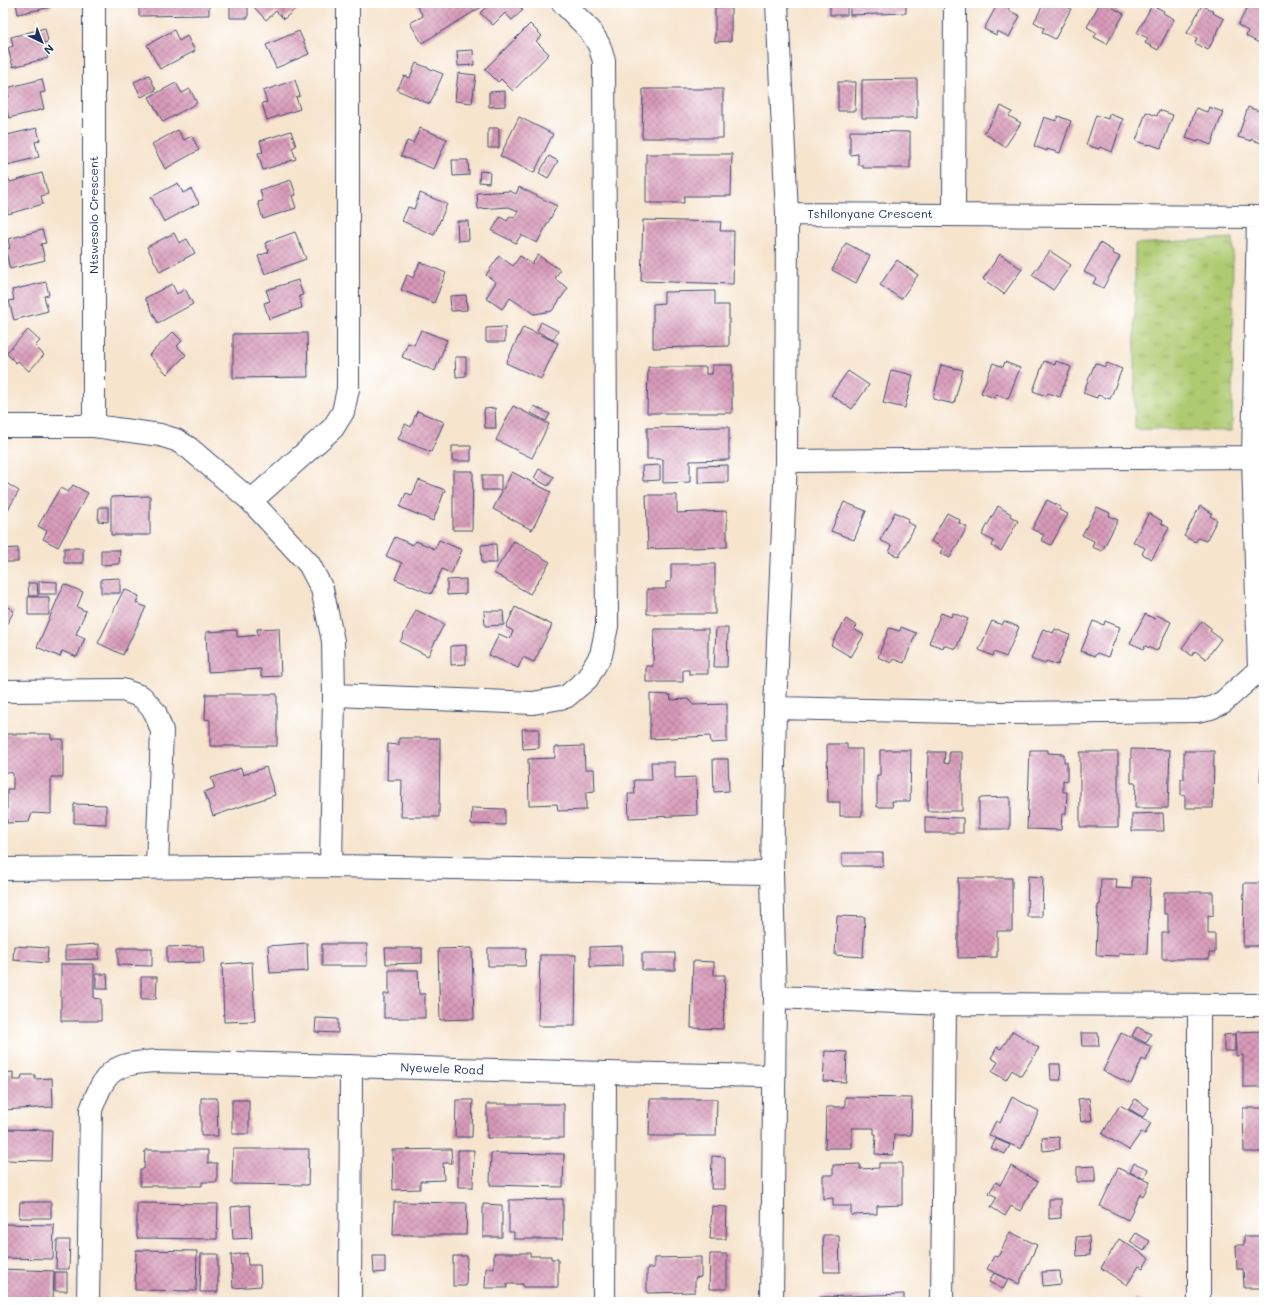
<svg xmlns="http://www.w3.org/2000/svg" width="1267" height="1305" viewBox="0 0 1267 1305" font-family="Mali,sans-serif">
<defs>
<pattern id="grass-tufts" width="24" height="20" patternUnits="userSpaceOnUse"><rect width="24" height="20" fill="#afcb71"/><path d="M3 7l-1-3M5 7V3M7 7l1-3M15 17l-1-3M17 17v-4M19 17l1-3" fill="none" stroke="#8ea560"/></pattern>
<pattern id="building-cross-hatch" width="8" height="8" patternUnits="userSpaceOnUse"><rect width="8" height="8" fill="#d89ab8"/><path d="M0 0l8 8M0 8l8-8" fill="none" stroke="#ae7e99"/></pattern>
</defs>
<rect width="100%" height="100%" fill="#fff"/>
<filter id="ink" filterUnits="userSpaceOnUse"><feTurbulence type="fractalNoise" baseFrequency=".025" numOctaves="2"/><feDisplacementMap in="SourceGraphic" scale="8" xChannelSelector="R" yChannelSelector="G"/><feConvolveMatrix kernelMatrix="1 2 1 2 8 2 1 2 1" color-interpolation-filters="sRGB"/></filter>
<filter id="wash" filterUnits="userSpaceOnUse"><feTurbulence type="fractalNoise" baseFrequency=".012" numOctaves="4" result="noise"/><feDisplacementMap in="SourceGraphic" scale="16" xChannelSelector="R" yChannelSelector="G"/><feGaussianBlur stdDeviation="0.9" result="paint"/><feColorMatrix in="noise" values="0 0 0 0 0 0 0 0 0 0 0 0 0 0 0 0 0 1.4 0 .05"/><feComposite in="paint" operator="in"/></filter>
<g filter="url(#wash)">
<rect width="100%" height="100%" fill="#f6e4cd"/>
<path fill="url(#grass-tufts)" stroke="#657d68" d="M1233 238 1232 431 1135 429V244Z"/>
<g id="blocks">
<path fill="url(#building-cross-hatch)" d="M16 3H51V7L18 14Z
M139 3H209V15L139 16Z
M230 3H248V18H230Z
M252 3H302L284 19 276 11 266 20 251 4Z
M415 3H483L485 5 422 43 410 23 423 16Z
M490 3H516L523 10 512 20 505 13 493 25 480 13Z
M830 3H847V15H830Z
M850 3H906V13L850 15Z
M998 3H1004L1010 6 1008 10 1020 16 1009 37 997 31 996 35 984 29Z
M1044 3H1061L1071 9 1055 39 1042 32 1044 28 1034 22Z
M1100 3H1108L1114 6 1113 8 1124 14 1107 44 1094 37 1097 33 1087 27Z
M1250 3 1264 4V33L1259 43 1246 36 1248 31 1238 25Z
M1152 5 1164 11 1163 13 1174 19 1158 50 1145 43 1148 38 1137 33Z
M1202 5 1214 12 1213 13 1224 19 1208 50 1195 43 1197 38 1187 33Z
M715 7H731V41L715 42Z
M530 24 542 36 536 41 549 54 513 91 501 79 498 82 485 69Z
M45 28 48 41 44 43 48 58 13 67 8 48 13 46 11 37Z
M174 30 179 41 187 36 195 51 160 69 147 45Z
M299 31 309 54 276 68 266 45Z
M473 50 474 65 458 66 457 51Z
M416 63 443 74 430 104 397 90 404 76 410 78Z
M458 73 476 75 472 103 455 101Z
M149 75 156 90 141 97 134 82Z
M42 79 45 92 40 93 44 109 9 118 4 98 9 97 7 88Z
M917 79V118H862V80Z
M295 80 300 96 296 97 300 109 267 120 262 103 267 102 263 91Z
M838 82H856L855 111H838Z
M176 83 182 93 190 89 197 103 163 122 149 97Z
M643 89H723V138H642Z
M505 91V106L489 107V92Z
M1001 106 1012 112 1009 116 1021 123 1005 147 984 133Z
M1261 106 1264 107 1263 144 1251 139V141L1238 137 1248 107 1259 111Z
M1209 107 1223 112 1211 145 1199 140 1198 142 1186 138 1196 108 1207 112Z
M1159 110 1173 115 1161 148 1149 144 1148 145 1136 141 1146 112 1157 116Z
M1109 114 1123 119 1112 152 1100 147 1099 149 1086 145 1096 115 1108 119Z
M1058 116 1071 121 1060 153 1047 149V151L1034 146 1044 117 1056 121Z
M519 117 553 134 534 173 500 156Z
M37 128 40 140 35 142 39 157 4 166 3 161V146L4 145 3 136Z
M420 128 447 139 434 169 401 156 407 141 413 143Z
M488 128H499V148H488Z
M178 130 184 140 192 136 199 150 165 169 152 144Z
M291 131 296 146 292 148 296 159 263 170 258 153 263 152 260 141Z
M850 131 910 132V168H863V165H858V154L850 155Z
M646 154H732L731 196H684V203H646Z
M549 156 558 161 548 178 539 173Z
M452 160H468L469 175 453 176Z
M480 171 490 172 489 183 479 182Z
M42 173 48 194 41 196 43 204 8 214 7 208 3 209V179L8 177 10 182Z
M291 180 296 195 292 196 296 208 263 219 258 202 263 201 260 190Z
M178 183 183 193 191 189 199 203 164 222 151 197Z
M519 187 557 206 537 243 521 235 516 243 492 231 500 217 507 221 510 216 514 218 518 211 509 207 478 209 477 193 510 191 516 194Z
M420 193 447 204 434 235 402 221 408 207 414 209Z
M643 220 721 222 720 231H734L733 284 641 281Z
M457 221H468L469 240 458 241Z
M42 230 46 243 41 244 45 260 10 269 5 249 10 248 8 239Z
M295 232 306 259 265 274 258 256 269 252 265 243Z
M174 233 179 243 187 239 195 253 160 272 147 247Z
M846 243 870 256 856 283 832 270Z
M1100 243 1113 251 1112 253 1120 257 1103 288 1093 283 1096 278 1084 272Z
M1050 251 1071 265 1053 290 1032 275Z
M1000 254 1022 269 1004 294 983 279Z
M538 255 560 270 555 279 568 288 552 311 534 314 510 298 502 309 486 298 496 282 486 275 499 256 513 266 520 256 532 264Z
M897 260 918 275 901 299 880 285Z
M420 262 446 273 434 303 401 290 407 275 413 278Z
M298 280 303 295 299 296 302 308 269 319 264 303 270 301 266 290Z
M46 282 49 295 44 296 48 311 14 320 9 301 14 300 12 290Z
M172 284 177 294 185 289 193 304 158 323 145 298Z
M715 291V305H729V346L653 348V304L664 303V292Z
M466 295 467 310 451 311 450 296Z
M541 322 558 331 553 340 537 331Z
M505 327V342H486V328Z
M523 327 558 343 541 379 506 363Z
M28 330 40 341 35 346 44 355 29 371 18 361 16 363 6 353Z
M421 330 447 340 435 371 402 357 408 343 414 345Z
M173 332 182 341 177 346 186 355 167 374 149 355Z
M307 333 308 377 233 378V334Z
M455 357H466V376L456 377Z
M1044 361 1055 365 1056 361 1071 367 1060 397 1048 393 1046 396 1033 391Z
M1005 362 1020 368 1008 399 996 394 995 398 981 393 993 363 1003 367Z
M1095 363 1105 367 1107 363 1122 369 1110 399 1098 395 1097 398 1083 393Z
M712 365H732V413H647L648 367H706V374H712Z
M941 365 963 370 954 404 933 399Z
M891 370 913 375 905 408 883 403Z
M848 371 869 385 852 409 831 395Z
M513 406 549 424 532 458 496 440Z
M534 406 550 414 546 421 531 413Z
M495 408 496 428H485L484 409Z
M417 411 444 422 431 452 398 439 405 424 411 427Z
M729 427V460L690 461V482L663 483V459H647V428Z
M452 446H471V461H452Z
M660 465V480L643 481 642 466Z
M728 465V482L698 483V466Z
M539 469 554 477 548 486 534 478Z
M453 471H473L472 530H453Z
M512 472 551 492 532 530 493 509Z
M482 475H501V490H482Z
M419 480 445 490 433 521 400 507 406 493 412 495Z
M6 483 19 491 3 518V489Z
M73 485 88 493 58 547 43 539 47 531 38 526 60 488 68 492Z
M646 495H677V513L727 511V547L648 549Z
M150 496V535H111V497Z
M1047 500 1061 507 1059 510 1068 514 1051 545 1041 540 1044 535 1032 529Z
M844 502 866 511 854 540 831 531Z
M998 506 1011 514 1010 516 1018 521 1001 551 992 546 994 541 982 535Z
M1200 506 1212 513 1210 516 1217 520 1206 541 1198 538 1195 542 1184 536Z
M99 507H108V522L98 521Z
M1097 507 1110 513 1109 516 1118 520 1102 551 1092 547 1094 541 1082 535Z
M895 512 909 519 907 522 915 526 899 557 889 552 892 546 880 540Z
M947 513 960 520 959 523 967 527 950 558 940 553 943 548 931 541Z
M1149 513 1162 521 1161 523 1169 528 1152 559 1142 554 1145 548 1133 542Z
M395 537 413 545 416 541 435 549 439 540 462 550 451 574 442 569 431 594 395 579 402 563 386 556Z
M514 541 550 562 530 594 494 573Z
M496 544 497 563H482L481 545Z
M18 548V562H3V549Z
M64 548H83V563H64Z
M101 550H120L119 564 101 565Z
M671 564H715V614H647V589H666V582H671Z
M120 578V593H101V579Z
M466 579V594L447 595V580Z
M39 581 57 582V594H39Z
M28 583H37L38 596H29Z
M64 584 83 592 77 607 86 611 76 634 85 638 77 657 62 651 60 657 37 647Z
M124 589 139 596 136 603 146 607 123 655 98 643Z
M28 597H49V615H28Z
M3 604 14 611 3 631Z
M515 607 552 625 534 662 523 657 518 668 489 655 499 634 510 639 513 631 506 627Z
M416 610 444 624 428 656 400 642Z
M484 611H503L504 625 485 626Z
M941 613 951 617 953 613 968 619 956 649 944 645 943 648 929 643Z
M1145 614 1155 619 1157 615 1171 622 1157 651 1145 646 1144 649 1130 643Z
M846 619 857 626 854 629 864 635 851 657 831 645Z
M992 621 1002 625 1004 621 1019 627 1006 657 994 652 993 656 979 650Z
M1093 621 1104 625 1105 621 1120 627 1108 657 1097 653 1095 656 1081 651Z
M1202 621 1212 629 1210 631 1221 639 1206 659 1195 651 1192 656 1182 648Z
M901 627 916 633 904 663 893 659 891 663 878 657 889 628 900 631Z
M279 628 281 676 261 677V669L208 672 206 632 237 630V637L258 635 257 629Z
M716 628H728L727 667H714Z
M654 629H708V674H689V670H683V682H646V666H653Z
M1043 629 1053 633 1055 629 1070 635 1058 665 1046 661 1045 664 1031 659Z
M466 645V664L451 665V646Z
M206 694H277V746H210V720L205 719Z
M650 694 670 695 671 700 688 699 693 705 727 704V742L711 743 710 736 650 739Z
M522 729H539V748L523 749Z
M4 734H51V739H63V777H51V814L32 813 29 822 7 823V789H13V773L4 772Z
M399 738H440L439 817H401L402 780H387L388 744 399 745Z
M827 744H847V749H862V816H840V802H828Z
M584 746 585 769H594L595 791 586 792V810L558 811 557 804 529 805 528 759 555 758V747Z
M1131 749 1170 750 1168 808H1135L1136 783H1131Z
M880 750H911L910 801H892L893 807H877V775H880Z
M1030 750H1048V753L1064 754V762H1067V781L1063 780V792H1067L1066 814H1062L1061 830 1027 829Z
M1184 751H1214L1213 808H1185V796L1181 795V779H1184Z
M928 752H945L944 763 949 764V752H962V811H927Z
M1080 752H1118V827H1080Z
M713 759H728L729 791 714 792Z
M1261 761H1264V782H1260Z
M651 762H675V778L696 777 697 815 629 818 628 794H635L634 780H652Z
M266 767 275 795 213 816 204 792 215 788 211 778 241 768 243 775Z
M1010 797V829H979V798Z
M74 804 106 805V824L74 823Z
M472 808 505 809V825L471 824Z
M1163 813 1164 831H1132V814Z
M925 817 963 818V833H925Z
M842 853H883V866H842Z
M1028 876 1043 877 1042 917H1027Z
M1132 877 1150 878 1147 954 1119 953V956L1096 955 1098 905H1100L1101 879H1117L1116 888 1132 889Z
M958 878H1012V931H997V957L958 958Z
M1244 883H1264V946H1243Z
M1164 892H1213V916L1208 915V934H1215V953H1209V959H1162V933H1168V914H1164Z
M837 916 865 917 863 957 835 955Z
M307 943 308 971 270 973 268 946Z
M99 944V959L65 960V946Z
M322 944H367V966H322Z
M14 946 48 948 47 963 13 960Z
M203 946 204 962 167 963V947Z
M622 946V966L590 967V947Z
M118 948H152V966L118 965Z
M385 948H422V963L386 964Z
M472 948 474 1019 440 1020 438 949Z
M488 948H526L525 966H488Z
M642 953H675V970H642Z
M540 955H576L575 1026H538Z
M693 961 714 962V975H725L723 1029 691 1028Z
M252 962 255 1021 224 1022 222 964Z
M61 964H94V998L101 999V1021H61Z
M389 970H418L419 994H425V1018H384V994H389Z
M96 974H107L108 989H96Z
M141 977H157L156 999H141Z
M316 1018 338 1019V1033L315 1032Z
M1137 1027 1151 1034 1146 1043 1132 1036Z
M1013 1031 1039 1048 1021 1076 1012 1070 1006 1080 992 1072 998 1062 991 1058 997 1047 1001 1049Z
M1264 1031V1087H1243V1055L1236 1056V1032Z
M1081 1033H1098L1099 1046H1082Z
M1121 1033 1152 1047 1146 1061 1142 1059 1131 1084 1103 1071Z
M1235 1034V1051H1224V1035Z
M825 1051 847 1052 846 1082 823 1081Z
M1050 1064H1060L1061 1080H1051Z
M13 1072V1080H21L22 1075H35V1079L52 1078 53 1107 3 1110V1073Z
M845 1097 912 1098 911 1135H894L893 1155 875 1154 876 1134H874V1128H852V1148H825L826 1107H845Z
M1012 1097 1039 1111 1021 1149 989 1135 996 1121 1000 1123Z
M201 1098H217L218 1136H201Z
M1089 1098 1092 1120 1081 1122 1078 1099Z
M650 1099H717L716 1136H649Z
M1135 1099 1149 1108 1143 1117 1129 1109Z
M232 1100H249V1134H232Z
M456 1100H473L472 1137H455Z
M487 1104H564V1138H487Z
M1120 1105 1151 1123 1145 1134 1141 1132 1129 1150 1102 1134Z
M1243 1108H1264V1152H1244Z
M3 1129 52 1130 51 1161 3 1160Z
M1059 1137 1060 1149 1043 1151 1042 1138Z
M996 1139 1010 1145 1005 1154 991 1148Z
M233 1149H309L308 1185 232 1184Z
M451 1149 452 1163H443L444 1180 420 1181V1189L393 1190 392 1150Z
M145 1150H208V1163H217V1182H202V1186H140V1169H144Z
M458 1150H474L473 1187H458Z
M491 1153 564 1154 563 1187 490 1185Z
M712 1156 725 1157V1189H711Z
M879 1163H902V1205L877 1206V1214L851 1215V1206H833V1198L823 1199V1175H833V1165L860 1164V1169L879 1168Z
M1134 1163 1148 1169 1144 1179 1130 1172Z
M1011 1166 1038 1182 1020 1211 1011 1206 1005 1216 991 1207 997 1197 989 1193 996 1182 1000 1185Z
M1095 1166V1182H1077V1167Z
M1118 1168 1150 1182 1143 1196 1140 1194 1128 1220 1100 1206Z
M563 1199V1239H514V1232H509V1200Z
M1049 1199H1061V1218L1049 1219Z
M20 1202H51V1218H19Z
M394 1202 467 1203 466 1235H393Z
M137 1203 218 1204 217 1239 137 1238Z
M483 1204 502 1205V1237H483Z
M250 1205 252 1238 233 1239 231 1207Z
M712 1206 727 1207 726 1239H710Z
M3 1224 54 1225 53 1259 3 1258Z
M1010 1232 1037 1245 1019 1284 987 1269 994 1256 998 1257Z
M1136 1233 1150 1241 1144 1251 1130 1242Z
M823 1235H839L840 1272H824Z
M1089 1236 1090 1255 1077 1256 1076 1237Z
M1244 1236H1264V1288H1244L1243 1269H1237L1236 1245H1244Z
M1119 1239 1149 1258 1143 1268 1139 1266 1127 1285 1101 1268Z
M57 1240H70L69 1269H56Z
M136 1250 197 1251 196 1291 135 1290Z
M247 1253 248 1265H260L261 1286 233 1288 231 1255Z
M494 1253H530V1256H551V1259H558V1287H523V1284H507V1288H485L486 1268H494Z
M201 1254H218V1292H200Z
M710 1254H727V1289H709Z
M373 1256H385V1272L374 1273Z
M453 1256H467L466 1286H453Z
M701 1257V1277L695 1278V1292L647 1293V1268H654V1258Z
M3 1269 54 1271 53 1302H3Z
M1060 1271 1061 1284 1043 1286 1042 1272Z
M55 1272H67V1291H55Z
M994 1273 1008 1280 1003 1289 989 1282Z
M904 1294V1302H821L820 1297Z
M1135 1298 1144 1302H1133Z"/>
</g>
</g>
<g filter="url(#ink)">
<use href="#blocks" fill-opacity="0" stroke="#3c4a6f" stroke-width="1"/>
<g fill="none" stroke-linecap="round" stroke-linejoin="round">
<defs>
<path id="street" d="M94 3V426
M787 214 1264 217
M954 214 955 3
M1258 217 1253 457 1259 670
M3 426H94L160 435 176 440 189 448 251 501 309 564 322 589 333 641 334 695 331 866
M786 461 1253 457
M251 501 333 428 343 412 348 389V3
M3 691 123 690 142 697 155 712 162 731 157 867
M334 695 533 703 566 697 587 679 601 655 607 626 604 61 599 45 590 30 563 3
M775 708 1003 713 1197 711 1211 708 1223 702 1259 670 1264 668
M3 869 331 866 772 873
M775 997 945 1004 1264 1005
M88 1302 91 1110C106 1069 113 1064 156 1061L605 1073 774 1076
M350 1302 351 1066
M604 1302 605 1073
M772 1302 775 997 772 873 775 708 786 461 787 214 777 3
M942 1302 945 1004
M1199 1302V1005"/>
</defs>
<use href="#street" stroke="#3c4a6f" stroke-width="24"/>
<use href="#street" stroke="#fff" stroke-width="22"/>
</g>
</g>
<g text-anchor="middle" stroke-width="3" stroke-linejoin="round" paint-order="stroke">
<g font-size="12" fill="#1b2f5e" stroke="#fff">
<text x="870" y="218">Tshilonyane Crescent</text>
<text transform="translate(94 215) rotate(-90)" y="4">Ntswesolo Crescent</text>
<text transform="translate(442 1069) rotate(2)" y="4">Nyewele Road</text>
</g>
</g>
<rect width="1267" height="1305" fill="none" stroke="#fff" stroke-width="16"/>
<g transform="translate(42 42) rotate(137)" stroke="#ffffff" stroke-width="3" paint-order="stroke">
<path d="M0-3L7 15L0 10L-7 15Z" fill="#1b2f5e"/>
<text y="-6" font-size="11" font-weight="bold" text-anchor="middle" fill="#1b2f5e">N</text>
</g>
</svg>
